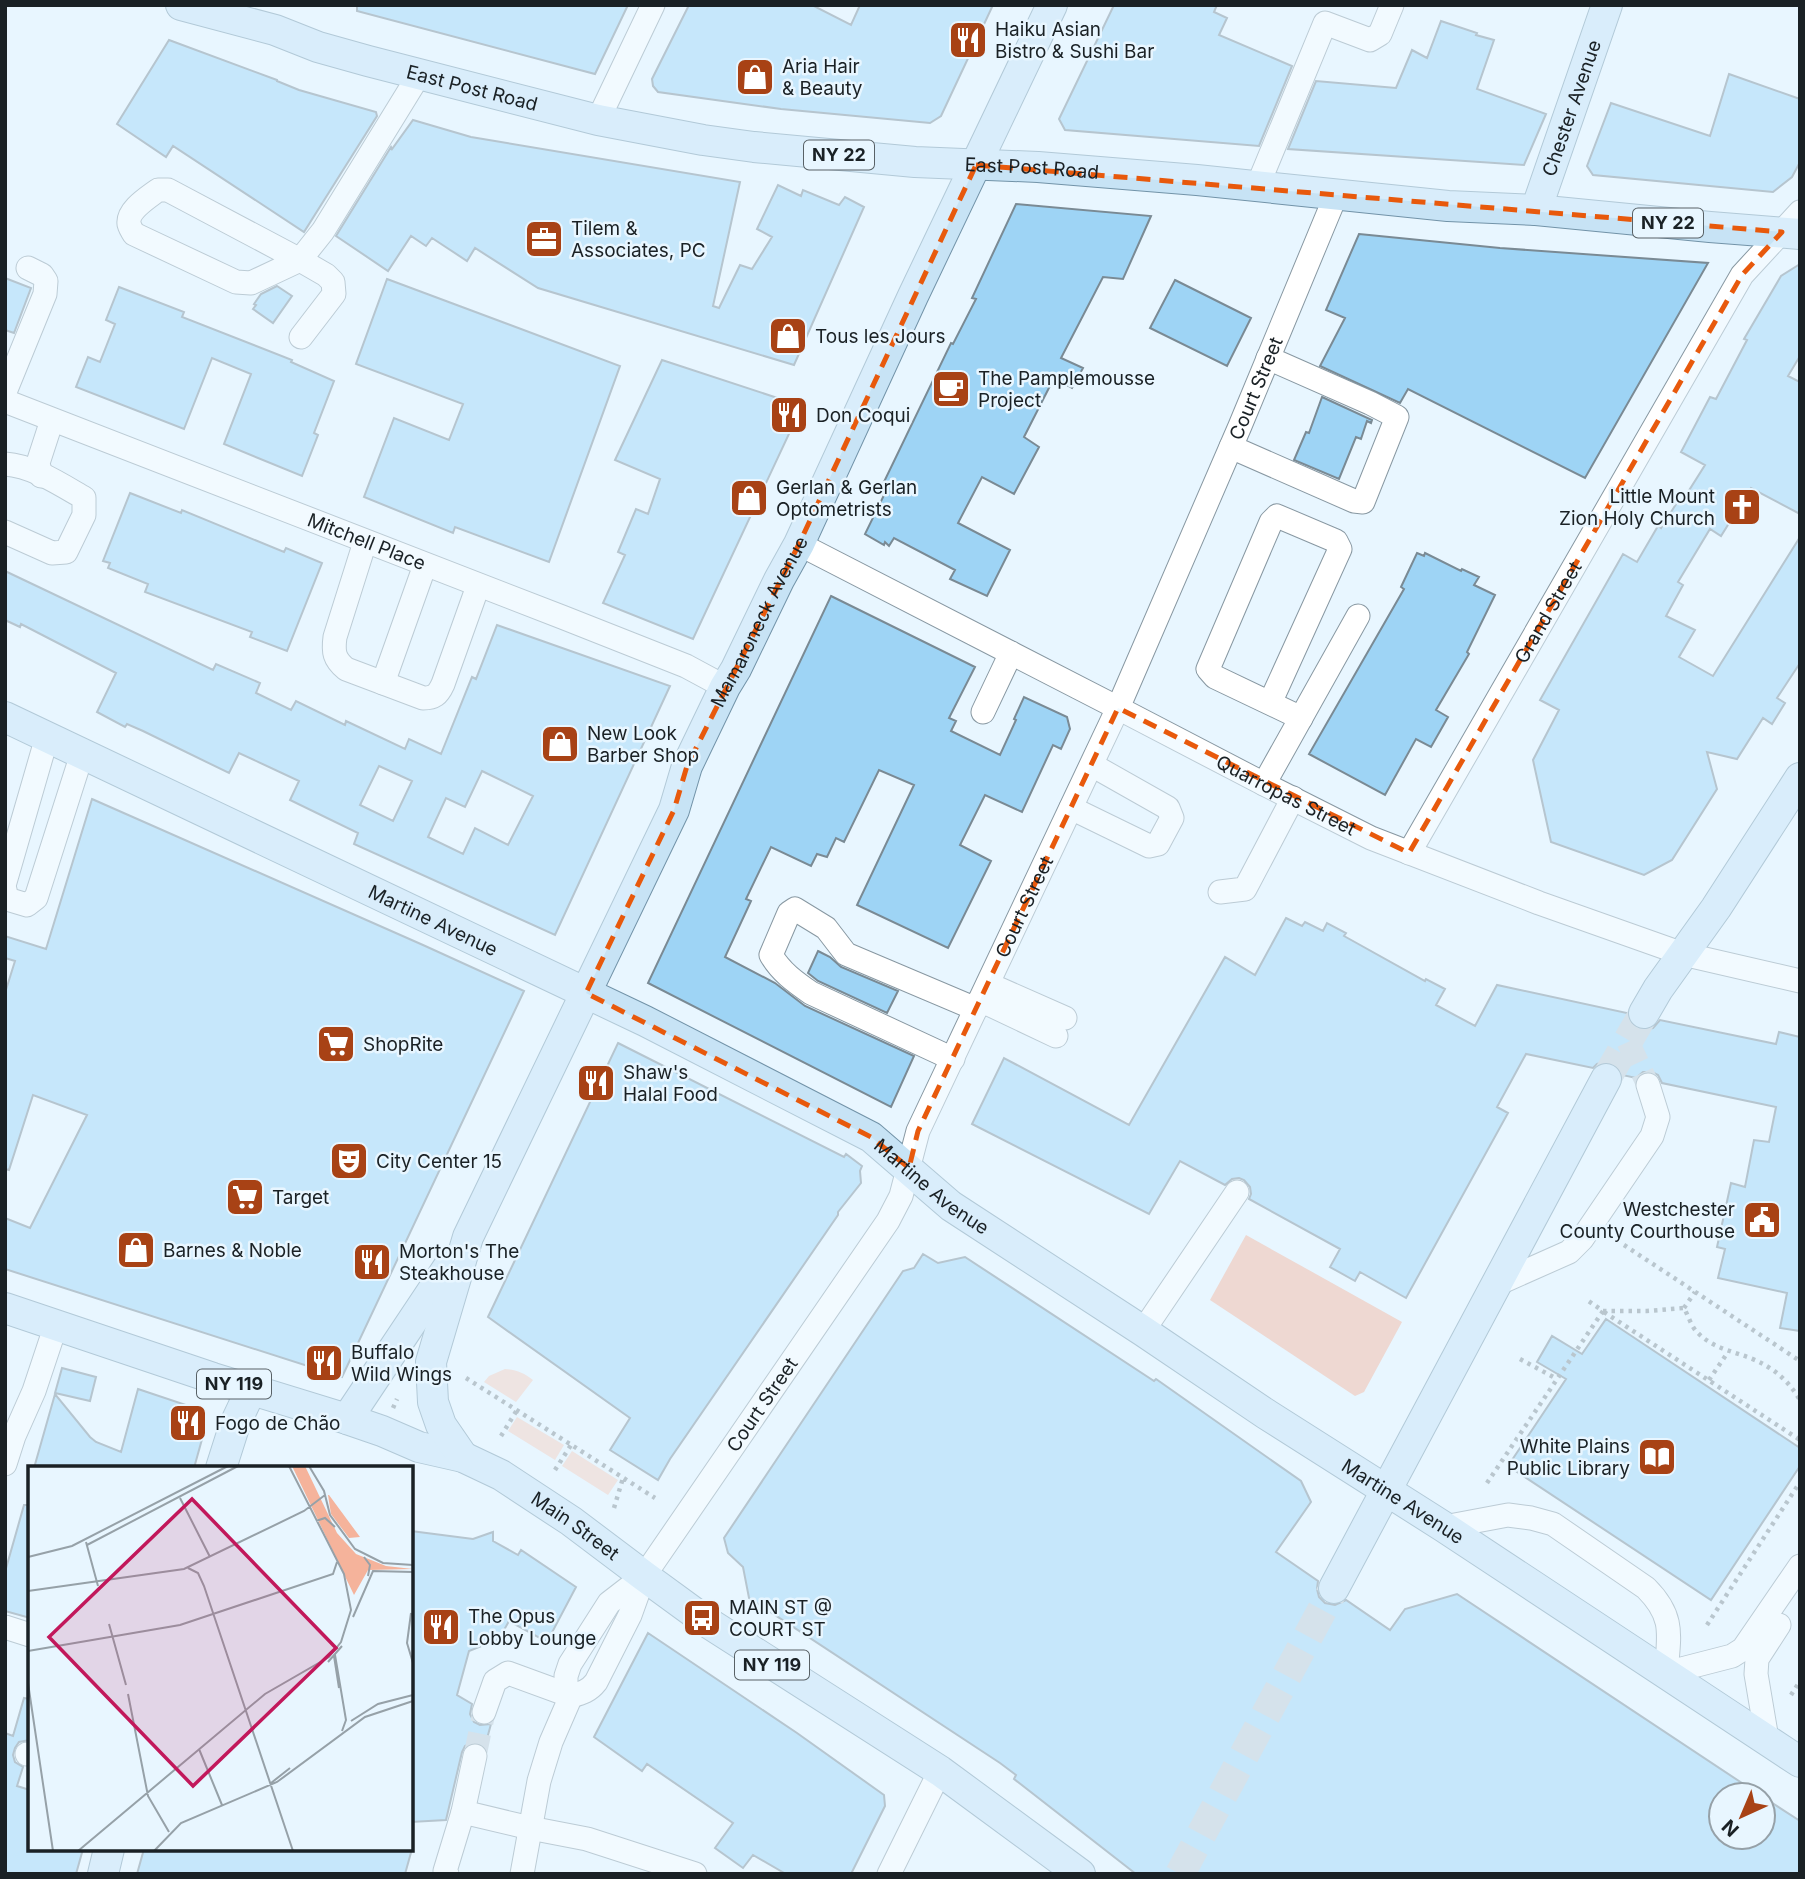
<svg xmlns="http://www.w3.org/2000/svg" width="1805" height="1879" viewBox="0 0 1805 1879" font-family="Inter,sans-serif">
<rect width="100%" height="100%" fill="#e8f6ff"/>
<path fill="#f5b39b" d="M1246 1235 1402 1322 1364 1392 1355 1396 1210 1300Z"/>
<path fill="#f5cebf" d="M505 1369C517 1370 524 1373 533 1380L516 1402 484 1382 489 1376Z
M517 1417 564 1445 555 1460 508 1431Z
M572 1451 618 1480 608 1495 562 1466Z"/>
<path fill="#9ed4f5" stroke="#7a8a94" stroke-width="2" fill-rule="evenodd" d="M357 5H628L595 74 357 11Z
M689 5H812L851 25 860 5H993L941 116 930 123 781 109 658 92 653 86 652 79Z
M1114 5H1217L1214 12 1227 18 1219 35 1292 66 1259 146 1065 130 1059 119Z
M1441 21 1477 33 1476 35 1494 40 1477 89 1546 114 1524 165 1288 149 1316 81 1396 88 1412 50 1427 58Z
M169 40 277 80V81L299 90 376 112 377 116 304 232 173 146 166 157 117 124Z
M1729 74 1800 99V162L1792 177 1773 192 1593 175 1587 166 1611 103 1710 136Z
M413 120 471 137 740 182 713 306 719 308 740 265 752 269 772 237 757 229 778 185 801 196 803 190 839 205 845 197 864 207 794 365 538 288 475 248 467 261 432 238 426 246 411 236 388 271 336 236 391 147 392 149Z
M1016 204 1151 216 1123 279 1103 277 1061 358 1083 368 1072 388 1054 378 1024 437 1039 447 1014 494 982 477 958 523 1010 550 987 596 950 579 955 570 894 538 889 546 885 542 884 545 865 534 888 487 882 486 951 343 953 344 976 299 972 298Z
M1359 234 1500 248 1708 263 1585 478 1408 389 1400 403 1320 366 1345 318 1326 310Z
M1800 264V356L1788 376 1800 382V514L1751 488 1721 536 1710 529 1678 582 1683 585 1666 616 1695 630 1679 657 1713 676 1800 537V663L1777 698 1785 703 1772 724 1763 718 1737 759 1707 752 1717 789 1672 860 1644 875 1551 842 1533 760 1559 710 1540 700 1623 554 1637 562 1658 526 1661 528 1678 501 1681 503 1705 465 1681 452 1710 397 1716 399 1747 340 1744 339 1781 276Z
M5 278 31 288 14 333 5 330Z
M387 279 620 366 549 562 455 527 453 533 364 497 394 418 449 440 463 404 356 364Z
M1175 280 1251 318 1227 366 1150 328Z
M277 286 292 296 273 323 253 309 256 305 254 304 261 294Z
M119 287 184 312 182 317 292 360 291 362 334 381 314 433 318 435 302 476 224 444 251 374 212 358 184 429 76 387 88 357 100 362 115 324 106 320Z
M662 360 802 406 693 639 603 603 625 555 618 552 636 509 648 514 660 479 615 460Z
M1322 397 1372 420 1371 423 1367 421 1361 439 1356 437 1339 479 1294 460 1306 432 1309 433Z
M130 493 181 513 182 510 284 552 286 548 322 563 287 651 250 637 252 632 145 592 148 584 108 568 110 563 103 561Z
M1417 553 1424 556 1425 553 1461 571 1462 569 1479 577 1474 585 1495 595 1467 652 1469 654 1436 710 1448 717 1431 747 1416 739 1385 795 1309 754 1404 589 1401 587Z
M5 571 213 670 216 664 260 683 256 693 291 710 296 701 345 725 346 721 405 749 409 739 441 754 472 677 476 679 497 625 670 686 555 935 354 844 358 833 290 800 299 781 239 753 229 773 143 731 127 724 125 727 97 712 116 673 21 624 20 627 5 620ZM379 766 412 781 393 821 360 805ZM482 771 533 796 508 845 475 828 463 854 428 837 446 798 465 807Z
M831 596 975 667 949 718 956 721 951 731 1000 755 1016 720 1014 719 1024 697 1067 717 1070 729 1061 749 1053 745 1022 812 985 795 960 845 991 861 948 948 857 905 914 785 879 770 844 842 836 838 827 857 817 854 811 866 771 847 746 899 751 901 725 957 775 983 805 1006 914 1056 891 1107 648 983Z
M92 799 423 945 524 991 342 1377 5 1269V1218L30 1228 87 1115 33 1095 9 1170 5 1169V993L15 961 5 958V936L46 949Z
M1286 918 1302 926 1305 922 1323 931 1327 923 1346 933 1344 936 1425 981 1426 979 1445 989 1436 1005 1475 1026 1497 985 1627 1013 1629 1022 1635 1028 1643 1030 1653 1028 1660 1020 1776 1044 1779 1032 1800 1037V1331L1780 1328 1787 1293 1718 1278 1725 1249 1717 1247 1731 1183 1745 1187 1754 1140 1769 1142 1776 1107 1662 1083 1658 1075 1652 1072H1643L1636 1078 1622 1075 1620 1069 1615 1064 1606 1062 1597 1064 1593 1068 1526 1054 1497 1107 1508 1113 1406 1298 1360 1272 1355 1281 1330 1267 1340 1249 1249 1199 1251 1194 1250 1187 1244 1180 1239 1178 1232 1179 1225 1185 1180 1161 1149 1214 972 1124 1004 1058 1129 1125 1225 957 1255 975Z
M818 951 830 957 841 967 898 991 887 1013 818 981 808 973Z
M618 1043 844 1157 846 1154 862 1166 860 1171 861 1183 838 1212V1215L670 1459 658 1480 610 1450 630 1418 488 1317Z
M923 1254 938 1263 965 1257 1154 1381 1156 1379 1301 1481 1311 1502 1276 1552 1318 1581 1317 1589 1319 1597 1325 1603 1335 1605 1346 1600 1390 1630 1405 1609 1457 1594 1760 1795H1721V1837H1763V1797L1800 1821V1874H1136L1014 1779 1016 1775 1000 1763 749 1598 743 1567 728 1553 724 1538 903 1271 914 1268Z
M1606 1319 1800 1448V1466L1711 1600 1508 1466 1566 1379 1537 1362 1552 1336 1582 1354Z
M62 1368 96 1377 90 1401 55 1393Z
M138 1389 192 1407 204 1432 194 1468H34L55 1394 90 1437 96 1442 121 1452Z
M24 1505H30V1618L5 1611V1572Z
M411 1531 473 1539 493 1532V1541L518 1555 521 1550 576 1587 547 1642 509 1621 499 1639 469 1651 457 1695 472 1704 470 1714 474 1722 480 1725 491 1724 485 1746 479 1743H471L465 1746 462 1752 446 1820 411 1822Z
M648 1633 797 1733 884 1795 885 1806 851 1874H786L753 1855 743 1868 715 1848 733 1823 647 1764 642 1771 594 1737Z
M24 1698 30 1699V1740L19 1742 15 1748 13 1755 15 1762 23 1767 17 1786 30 1790V1849H83L76 1874H5V1733L13 1736Z
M144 1849H412L405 1874H137Z"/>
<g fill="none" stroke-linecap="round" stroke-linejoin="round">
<path stroke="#bfcbd3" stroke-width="23" stroke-dasharray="23 11" stroke-linecap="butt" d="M1628 1042 1648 1085
M475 1756 484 1712"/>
<path stroke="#bfcbd3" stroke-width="30" stroke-dasharray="30 15" stroke-linecap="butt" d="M1606 1079 1644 1013
M1180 1874 1334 1588"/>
<defs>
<g id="minor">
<path d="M598 120 653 5"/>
<path d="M1258 185 1325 23 1370 40 1380 34 1392 5"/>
<path d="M158 190H168L300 260 251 283 236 282 134 234C132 231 130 228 129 224 127 210 149 197 158 190Z"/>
<path d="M301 337 334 294 333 282 326 275 300 260 323 231 419 75"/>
<path d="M5 392 45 294 46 281 42 275 28 268"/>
<path id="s1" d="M5 401 562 617 686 666 725 687"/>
<path d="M1231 447 1354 501 1363 502 1397 417 1370 403 1268 358"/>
<path d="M5 464C33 466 60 484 84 498V515L66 552 52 553 5 532"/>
<path d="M41 476 38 463 52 420"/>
<path d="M365 542 335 637C333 652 334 659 346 669L423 698C434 698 438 695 443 684L478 586"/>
<path id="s2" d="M799 544 1118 708 1264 784 1371 838 1539 903 1683 954 1800 981"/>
<path d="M383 683 425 565"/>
<path d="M1270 703 1340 549 1336 541 1277 516 1271 522 1208 669 1215 677 1301 718"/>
<path d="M983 712 1011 653"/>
<path d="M1264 784 1358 616"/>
<path d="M1071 808 1149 846 1158 844 1172 818 1168 808 1092 765"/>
<path id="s3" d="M1409 853 1742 275 1800 212"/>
<path d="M5 882 47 737"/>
<path d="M5 890 7 899 27 905 36 898 82 754"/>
<path d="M1220 892 1245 889 1293 798"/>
<path d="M988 984 1065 1018"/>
<path d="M980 1000 1056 1036"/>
<path d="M953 1059 811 993C795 982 781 972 771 955L789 913 795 909 826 928 846 954 976 1009"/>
<path d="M1497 1284 1569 1252 1582 1239 1652 1136 1658 1117 1648 1085"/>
<path d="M1143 1331 1237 1192"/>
<path d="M5 1464 14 1436 34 1391 56 1325"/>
<path d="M1444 1527 1508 1515 1531 1518 1553 1524 1646 1588C1675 1617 1669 1635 1666 1673L1732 1656 1743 1649 1800 1566"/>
<path d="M5 1627 30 1635"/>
<path id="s4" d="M571 1696C582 1693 589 1691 596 1682L630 1615 644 1576 888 1221 901 1196 918 1131 1118 708 1240 426 1336 195"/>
<path d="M571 1696 566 1687V1676L570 1664 609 1603 644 1576"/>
<path d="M484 1712 495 1681 508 1673 571 1696"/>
<path d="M1767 1739 1756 1674 1757 1659 1779 1625"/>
<path d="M27 1754H30"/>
<path d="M463 1812 475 1756"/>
<path d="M447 1874 445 1871 463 1812 530 1828 587 1839 695 1874"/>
<path d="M522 1874 539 1781 551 1742 571 1696"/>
<path d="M889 1874 940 1771"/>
</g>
<g id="major">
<path id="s5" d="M181 5 275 30 318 47 368 61 598 120 703 140 754 147 915 162 1038 167 1197 180 1448 206 1536 210 1710 227 1800 234"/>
<path id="s6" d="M1536 210 1607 5"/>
<path id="s7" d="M5 717 645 1021 871 1137 951 1206 1143 1331 1266 1414 1444 1527 1800 1762"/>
<path d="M1644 1013 1658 989 1716 908 1800 778"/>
<path id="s8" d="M5 1308 213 1378 347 1419 382 1431 419 1447 463 1457 501 1475 571 1521 644 1576 707 1622 940 1771 1080 1874"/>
<path d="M347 1419 451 1263"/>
<path id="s9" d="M463 1457 441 1425 433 1402 431 1362 468 1237 674 810 687 766 725 687 736 669 779 580 799 544 913 296 1052 5"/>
<path d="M221 1468 235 1424 251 1390"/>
<path d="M1334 1588 1606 1079"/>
<path d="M103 1874 109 1849"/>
</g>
</defs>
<use href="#minor" stroke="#8898a2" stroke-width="25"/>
<use href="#major" stroke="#7293a8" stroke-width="32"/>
<path stroke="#828d93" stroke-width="4.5" stroke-dasharray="3.5 5" stroke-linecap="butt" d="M1624 1245 1800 1361
M1684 1308 1695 1292
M1603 1311H1647L1684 1308C1688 1315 1691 1326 1697 1332 1712 1348 1732 1351 1750 1358 1773 1367 1788 1380 1800 1400
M1604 1312 1800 1440
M1520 1359 1557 1379
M466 1378 655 1498
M1709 1380 1728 1352
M393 1408 397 1399
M501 1436 517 1410
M555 1470 571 1445
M1487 1483 1603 1311 1587 1300
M614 1508 623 1478
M1707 1625 1800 1482
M1791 1695 1800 1681"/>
<use href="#minor" stroke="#fff" stroke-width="23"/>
<use href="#major" stroke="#c7e3f5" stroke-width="30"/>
</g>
<path d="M0 0H1805V1879H0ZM976 165 1782 232 1742 275 1409 853 1118 708 918 1131 909 1168 871 1137 586 993 674 810 687 766 799 544Z" fill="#e8f6ff" fill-opacity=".55" fill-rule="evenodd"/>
<path fill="none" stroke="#e8590c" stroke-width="5" stroke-dasharray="14 9" stroke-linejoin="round" d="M976 165 1782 232 1742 275 1409 853 1118 708 918 1131 909 1168 871 1137 586 993 674 810 687 766 799 544Z"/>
<defs>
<symbol id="restaurant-square" viewBox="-11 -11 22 22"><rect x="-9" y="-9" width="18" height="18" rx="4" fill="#a84215" stroke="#e8f6ff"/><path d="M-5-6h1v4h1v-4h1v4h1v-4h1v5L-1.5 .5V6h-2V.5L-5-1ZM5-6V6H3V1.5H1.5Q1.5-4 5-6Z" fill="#fff"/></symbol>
<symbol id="shop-square" viewBox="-11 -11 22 22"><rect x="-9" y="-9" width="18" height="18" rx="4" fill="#a84215" stroke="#e8f6ff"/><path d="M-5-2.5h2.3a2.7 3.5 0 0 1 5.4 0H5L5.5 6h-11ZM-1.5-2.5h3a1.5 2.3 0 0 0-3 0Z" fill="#fff"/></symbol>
<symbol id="office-square" viewBox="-11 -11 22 22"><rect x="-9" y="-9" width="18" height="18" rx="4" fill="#a84215" stroke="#e8f6ff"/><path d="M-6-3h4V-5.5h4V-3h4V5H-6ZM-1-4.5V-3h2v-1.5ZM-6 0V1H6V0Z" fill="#fff"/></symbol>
<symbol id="cafe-square" viewBox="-11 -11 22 22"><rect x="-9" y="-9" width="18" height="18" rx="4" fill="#a84215" stroke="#e8f6ff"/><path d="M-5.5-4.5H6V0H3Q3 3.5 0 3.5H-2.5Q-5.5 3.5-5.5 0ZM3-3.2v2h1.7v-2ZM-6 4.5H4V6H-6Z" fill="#fff"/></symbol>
<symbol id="church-square" viewBox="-11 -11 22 22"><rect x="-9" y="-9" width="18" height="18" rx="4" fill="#a84215" stroke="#e8f6ff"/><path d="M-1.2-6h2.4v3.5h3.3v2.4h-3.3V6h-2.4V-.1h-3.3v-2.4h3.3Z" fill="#fff"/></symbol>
<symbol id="supermarket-square" viewBox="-11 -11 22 22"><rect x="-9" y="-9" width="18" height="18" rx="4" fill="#a84215" stroke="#e8f6ff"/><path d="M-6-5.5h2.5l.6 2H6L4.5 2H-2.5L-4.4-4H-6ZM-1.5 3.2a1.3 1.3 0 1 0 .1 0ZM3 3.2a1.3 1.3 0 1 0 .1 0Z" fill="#fff"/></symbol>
<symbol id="theatre-square" viewBox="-11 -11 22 22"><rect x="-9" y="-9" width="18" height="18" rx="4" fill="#a84215" stroke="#e8f6ff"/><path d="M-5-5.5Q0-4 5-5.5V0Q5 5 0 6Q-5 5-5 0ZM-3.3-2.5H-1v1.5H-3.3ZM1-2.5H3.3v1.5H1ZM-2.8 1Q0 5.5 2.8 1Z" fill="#fff"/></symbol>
<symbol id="civic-square" viewBox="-11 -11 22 22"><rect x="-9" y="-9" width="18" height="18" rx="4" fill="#a84215" stroke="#e8f6ff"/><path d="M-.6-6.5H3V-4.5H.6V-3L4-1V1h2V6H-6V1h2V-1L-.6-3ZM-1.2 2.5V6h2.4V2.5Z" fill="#fff"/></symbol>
<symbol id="library-square" viewBox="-11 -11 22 22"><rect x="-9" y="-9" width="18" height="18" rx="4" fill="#a84215" stroke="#e8f6ff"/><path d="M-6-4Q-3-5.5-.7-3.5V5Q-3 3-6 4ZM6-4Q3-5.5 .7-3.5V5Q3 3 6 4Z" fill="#fff"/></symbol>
<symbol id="bus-square" viewBox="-11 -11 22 22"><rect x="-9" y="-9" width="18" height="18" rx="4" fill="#a84215" stroke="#e8f6ff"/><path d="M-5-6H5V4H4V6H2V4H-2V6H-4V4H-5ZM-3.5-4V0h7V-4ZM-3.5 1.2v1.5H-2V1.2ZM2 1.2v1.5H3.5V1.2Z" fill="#fff"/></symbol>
</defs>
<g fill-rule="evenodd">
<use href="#restaurant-square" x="946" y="18" width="44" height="44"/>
<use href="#shop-square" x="733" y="55" width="44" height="44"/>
<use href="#office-square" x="522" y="217" width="44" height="44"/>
<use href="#shop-square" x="766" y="314" width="44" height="44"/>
<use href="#cafe-square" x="929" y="367" width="44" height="44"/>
<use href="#restaurant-square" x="767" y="393" width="44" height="44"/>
<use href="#shop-square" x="727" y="476" width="44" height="44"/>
<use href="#church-square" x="1720" y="485" width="44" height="44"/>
<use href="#shop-square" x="538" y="722" width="44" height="44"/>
<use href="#supermarket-square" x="314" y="1022" width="44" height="44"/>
<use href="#restaurant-square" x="574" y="1061" width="44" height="44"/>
<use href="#theatre-square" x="327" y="1139" width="44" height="44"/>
<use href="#supermarket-square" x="223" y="1175" width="44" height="44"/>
<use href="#civic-square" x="1740" y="1198" width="44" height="44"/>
<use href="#shop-square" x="114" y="1228" width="44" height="44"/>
<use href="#restaurant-square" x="350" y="1240" width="44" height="44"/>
<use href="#restaurant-square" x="302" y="1341" width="44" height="44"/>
<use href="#restaurant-square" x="166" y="1401" width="44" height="44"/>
<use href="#library-square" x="1635" y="1435" width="44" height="44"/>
<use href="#bus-square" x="680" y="1596" width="44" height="44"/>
<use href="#restaurant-square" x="419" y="1605" width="44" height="44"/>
</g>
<g text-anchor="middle" stroke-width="5" stroke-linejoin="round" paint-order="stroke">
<g fill="#e8f6ff" stroke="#586166" stroke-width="2">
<rect x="804" y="140.5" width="70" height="29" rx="5"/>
<rect x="1633" y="208.5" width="70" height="29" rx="5"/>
<rect x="197" y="1369.5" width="74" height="29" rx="5"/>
<rect x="735" y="1650.5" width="74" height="29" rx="5"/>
</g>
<g font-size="18" font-weight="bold" fill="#1a2125">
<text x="839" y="161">NY 22</text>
<text x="1668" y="229">NY 22</text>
<text x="234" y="1390">NY 119</text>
<text x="772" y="1671">NY 119</text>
</g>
<g font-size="19" fill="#1a2125" stroke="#e8f6ff" text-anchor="start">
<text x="995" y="36">Haiku Asian<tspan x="995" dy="22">Bistro &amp; Sushi Bar</tspan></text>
<text x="782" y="73">Aria Hair<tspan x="782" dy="22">&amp; Beauty</tspan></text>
<text x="571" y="235">Tilem &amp;<tspan x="571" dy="22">Associates, PC</tspan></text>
<text x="815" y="343">Tous les Jours</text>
<text x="978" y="385">The Pamplemousse<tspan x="978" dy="22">Project</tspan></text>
<text x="816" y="422">Don Coqui</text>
<text x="776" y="494">Gerlan &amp; Gerlan<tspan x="776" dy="22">Optometrists</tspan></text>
<text x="1715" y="503" text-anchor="end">Little Mount<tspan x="1715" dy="22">Zion Holy Church</tspan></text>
<text x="587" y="740">New Look<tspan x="587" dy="22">Barber Shop</tspan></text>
<text x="363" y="1051">ShopRite</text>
<text x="623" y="1079">Shaw's<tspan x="623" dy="22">Halal Food</tspan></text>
<text x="376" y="1168">City Center 15</text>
<text x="272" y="1204">Target</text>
<text x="1735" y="1216" text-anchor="end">Westchester<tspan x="1735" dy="22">County Courthouse</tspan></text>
<text x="163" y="1257">Barnes &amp; Noble</text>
<text x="399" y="1258">Morton's The<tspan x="399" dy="22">Steakhouse</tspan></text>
<text x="351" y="1359">Buffalo<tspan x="351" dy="22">Wild Wings</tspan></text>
<text x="215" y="1430">Fogo de Chão</text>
<text x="1630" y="1453" text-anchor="end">White Plains<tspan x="1630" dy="22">Public Library</tspan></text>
<text x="729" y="1614">MAIN ST @<tspan x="729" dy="22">COURT ST</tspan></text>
<text x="468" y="1623">The Opus<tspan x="468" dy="22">Lobby Lounge</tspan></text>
</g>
<g font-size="19" fill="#1a2125" stroke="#e8f6ff">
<text dy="7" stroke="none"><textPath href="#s5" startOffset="303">East Post Road</textPath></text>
<text dy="7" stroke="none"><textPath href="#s6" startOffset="108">Chester Avenue</textPath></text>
<text dy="7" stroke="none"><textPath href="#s5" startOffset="870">East Post Road</textPath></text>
<text dy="7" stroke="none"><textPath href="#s4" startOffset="1488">Court Street</textPath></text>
<text dy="7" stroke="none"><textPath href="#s1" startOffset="388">Mitchell Place</textPath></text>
<text dy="7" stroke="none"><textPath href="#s3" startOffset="278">Grand Street</textPath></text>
<text dy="7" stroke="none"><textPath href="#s9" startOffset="915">Mamaroneck Avenue</textPath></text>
<text dy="7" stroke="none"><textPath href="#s2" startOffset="548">Quarropas Street</textPath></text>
<text dy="7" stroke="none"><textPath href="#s4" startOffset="920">Court Street</textPath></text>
<text dy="7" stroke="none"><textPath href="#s7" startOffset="474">Martine Avenue</textPath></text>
<text dy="7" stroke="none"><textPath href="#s7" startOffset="1041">Martine Avenue</textPath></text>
<text dy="7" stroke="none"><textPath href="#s4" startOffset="354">Court Street</textPath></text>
<text dy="7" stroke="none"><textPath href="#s7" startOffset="1608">Martine Avenue</textPath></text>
<text dy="7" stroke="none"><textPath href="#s8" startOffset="614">Main Street</textPath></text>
</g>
</g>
<g transform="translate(28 1466)">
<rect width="385" height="385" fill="#e8f6ff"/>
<path d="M264 0H277L309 67 328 88 358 100 385 103 340 104 326 129ZM300 29H301L332 71 321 72 303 48Z" fill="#f5b39b"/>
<path fill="none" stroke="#96a1a8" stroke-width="2" d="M281 0 296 25 302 49 327 83 355 97 385 99M152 32 182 91M288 55 297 52 307 61M58 76 70 120M59 79 210 0M0 91 44 80 200 0M336 91 342 99 340 110M160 102 170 107 176 120 265 385M0 125 156 103 276 45 297 29M383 147 379 177 385 197M325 151 345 105 385 106M81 158 98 219M0 185 152 159 305 108 309 96M307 189 318 254 314 265M306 190 311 222M300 196 314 180M0 217 25 385M100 228 120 330 141 366M323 255 350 238 385 229M171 283 194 339M243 317 262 302M50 385 237 228 301 191 313 176 323 144 316 108 261 0M126 385 153 357 249 316 337 251 385 235"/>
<path fill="#c2185b" fill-opacity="0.15" stroke="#c2185b" stroke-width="3.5" d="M164 33 308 182 165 320 21 171Z"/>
<rect width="385" height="385" fill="none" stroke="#1a2125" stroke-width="3.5"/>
</g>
<rect width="1805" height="1879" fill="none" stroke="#1a2125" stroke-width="14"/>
<g transform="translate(1742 1816) rotate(224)"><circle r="33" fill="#e8f6ff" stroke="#96a1a8" stroke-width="2"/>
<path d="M0-5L12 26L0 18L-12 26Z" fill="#a84215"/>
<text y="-10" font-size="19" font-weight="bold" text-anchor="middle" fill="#1a2125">N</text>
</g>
</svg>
